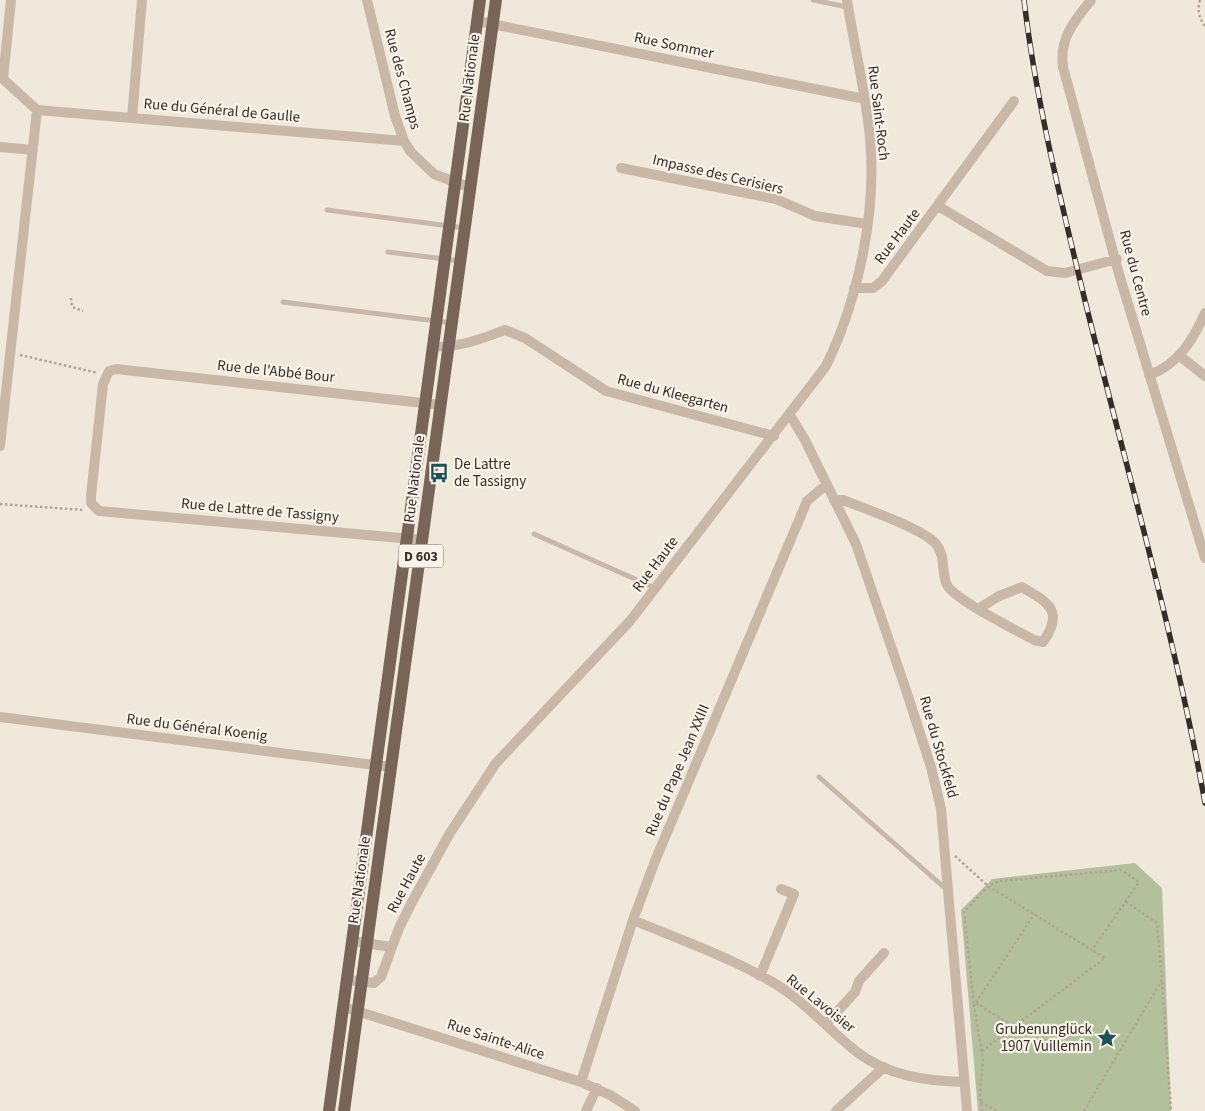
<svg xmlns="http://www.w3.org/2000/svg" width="1205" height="1111" viewBox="0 0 1205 1111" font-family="'Source Sans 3',sans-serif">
<rect width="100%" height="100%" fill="#f1e8dc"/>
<path fill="#b3c09c" d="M1135 863 1162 888 1171 1111H978L961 910 992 879Z"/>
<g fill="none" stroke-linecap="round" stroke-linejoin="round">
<path stroke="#b5a293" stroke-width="2.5" stroke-dasharray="2.5 2.5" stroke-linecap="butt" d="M1200 0C1197 10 1199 18 1205 26
M71 298 72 307 83 311
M20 355 98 373
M0 504 84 510
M955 856 988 886 1092 950 1139 882 1121 870 1000 881 988 886 964 912 974 1006
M1162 982 1171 1111
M976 1003 1014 1027
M982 1051 1105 958 1092 950
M981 1102 997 1111
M982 1111 980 1092 983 1060 974 1006 1034 914
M1084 1111 1162 980 1157 923 1125 901"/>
<path stroke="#c9b8a8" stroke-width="5" d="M813 0 848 7
M327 210 465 228
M388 252 461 261
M283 302 452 323
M534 534 655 588
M819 777 947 890"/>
<path stroke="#c9b8a8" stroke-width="10" d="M11 0 3 79 37 110
M367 0 395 116 404 141 411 152 434 174 471 188
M1091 0C1074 21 1059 39 1063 67L1119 274 1205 558
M477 21 865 99
M37 110 404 141
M132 118 142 0
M0 147 33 150
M621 168 776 199 815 216 867 224
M938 206 1047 271 1065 273 1117 259
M854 288H873L882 281 1014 101
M434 347C460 347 481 339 505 330L525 338 606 391 774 436
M1180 356 1205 376
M1149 375C1178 365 1193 340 1205 313
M790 415 805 440 856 544 906 690 931 767 941 809 967 1111
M0 446 37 110
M834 500H843C865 509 922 528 936 544 946 556 941 572 947 585 955 600 1016 630 1034 640L1043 642C1065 611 1048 602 1022 587L999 596 978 609
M423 540 99 511 91 503V496L103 384 109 371 116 369 441 405
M0 717 390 767
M633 920C683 941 736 959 782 988 809 1006 831 1032 857 1052 888 1076 926 1081 964 1082
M352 941 391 947
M760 976 794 894 781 889
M347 980 374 983 381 977 399 928 413 900 450 833 496 763 630 621 826 366C858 300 877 212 870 139 866 93 854 46 847 0
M344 1007 581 1082 610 1095 635 1111
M826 1024 855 992 859 981 884 953
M581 1082 633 920 655 861 807 501 827 484
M586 1111 597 1088
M836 1111 884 1067"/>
<path stroke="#78655a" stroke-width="12" d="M329 1111 480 0
M344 1111 496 0"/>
<defs>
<path id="rail" d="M1024 0C1035 93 1057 185 1079 276 1121 451 1173 625 1205 803"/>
</defs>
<use href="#rail" stroke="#362d28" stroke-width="5.5"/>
<use href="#rail" stroke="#f9f2e8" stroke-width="4" stroke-dasharray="11" stroke-linecap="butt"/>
</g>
<defs>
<symbol id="bus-bare" viewBox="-9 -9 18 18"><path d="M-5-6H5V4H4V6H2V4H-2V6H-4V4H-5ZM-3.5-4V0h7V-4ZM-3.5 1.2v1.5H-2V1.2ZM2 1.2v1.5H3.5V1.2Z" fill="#1f5156" stroke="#f9f2e8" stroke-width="2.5" paint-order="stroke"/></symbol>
<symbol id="sight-bare" viewBox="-9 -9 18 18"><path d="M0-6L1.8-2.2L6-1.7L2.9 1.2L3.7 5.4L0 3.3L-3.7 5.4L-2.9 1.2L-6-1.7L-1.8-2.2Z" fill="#1f5156" stroke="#f9f2e8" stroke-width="2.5" paint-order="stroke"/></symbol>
</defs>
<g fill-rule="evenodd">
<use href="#bus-bare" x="425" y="459" width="28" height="28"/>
<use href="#sight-bare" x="1093" y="1024" width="28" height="28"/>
</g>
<g text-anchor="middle" stroke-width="4.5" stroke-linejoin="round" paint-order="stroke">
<rect fill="#f9f2e8" stroke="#706862" stroke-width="1" x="398.5" y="544.5" width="45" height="23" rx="4"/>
<g font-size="14" font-weight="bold" fill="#362d28">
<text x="421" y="561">D 603</text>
</g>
<g font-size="15" fill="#362d28" stroke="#f9f2e8">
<text transform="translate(674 45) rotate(12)" y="5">Rue Sommer</text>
<text transform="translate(469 78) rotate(-83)" y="5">Rue Nationale</text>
<text transform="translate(403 79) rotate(75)" y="5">Rue des Champs</text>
<text transform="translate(222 110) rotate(5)" y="5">Rue du Général de Gaulle</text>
<text transform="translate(879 113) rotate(83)" y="5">Rue Saint-Roch</text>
<text transform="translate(718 174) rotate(13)" y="5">Impasse des Cerisiers</text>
<text transform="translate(897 236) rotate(-53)" y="5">Rue Haute</text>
<text transform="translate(1136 273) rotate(75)" y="5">Rue du Centre</text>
<text transform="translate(276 371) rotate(6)" y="5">Rue de l'Abbé Bour</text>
<text transform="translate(673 393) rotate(15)" y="5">Rue du Kleegarten</text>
<text transform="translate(414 479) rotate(-83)" y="5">Rue Nationale</text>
<text transform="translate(260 510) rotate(5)" y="5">Rue de Lattre de Tassigny</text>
<text transform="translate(655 564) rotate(-53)" y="5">Rue Haute</text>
<text transform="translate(197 727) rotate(7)" y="5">Rue du Général Koenig</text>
<text transform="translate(939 747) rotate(74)" y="5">Rue du Stockfeld</text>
<text transform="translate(677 770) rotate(-67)" y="5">Rue du Pape Jean XXIII</text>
<text transform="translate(359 880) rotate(-82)" y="5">Rue Nationale</text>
<text transform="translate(406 883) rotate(-62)" y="5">Rue Haute</text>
<text transform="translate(821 1003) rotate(39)" y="5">Rue Lavoisier</text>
<text transform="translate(496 1039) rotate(18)" y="5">Rue Sainte-Alice</text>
</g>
<g font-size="15" fill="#362d28" stroke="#f9f2e8" text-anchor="start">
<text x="454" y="469">De Lattre<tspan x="454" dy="17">de Tassigny</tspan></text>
<text x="1092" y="1034" text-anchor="end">Grubenunglück<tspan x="1092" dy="17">1907 Vuillemin</tspan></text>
</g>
</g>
</svg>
